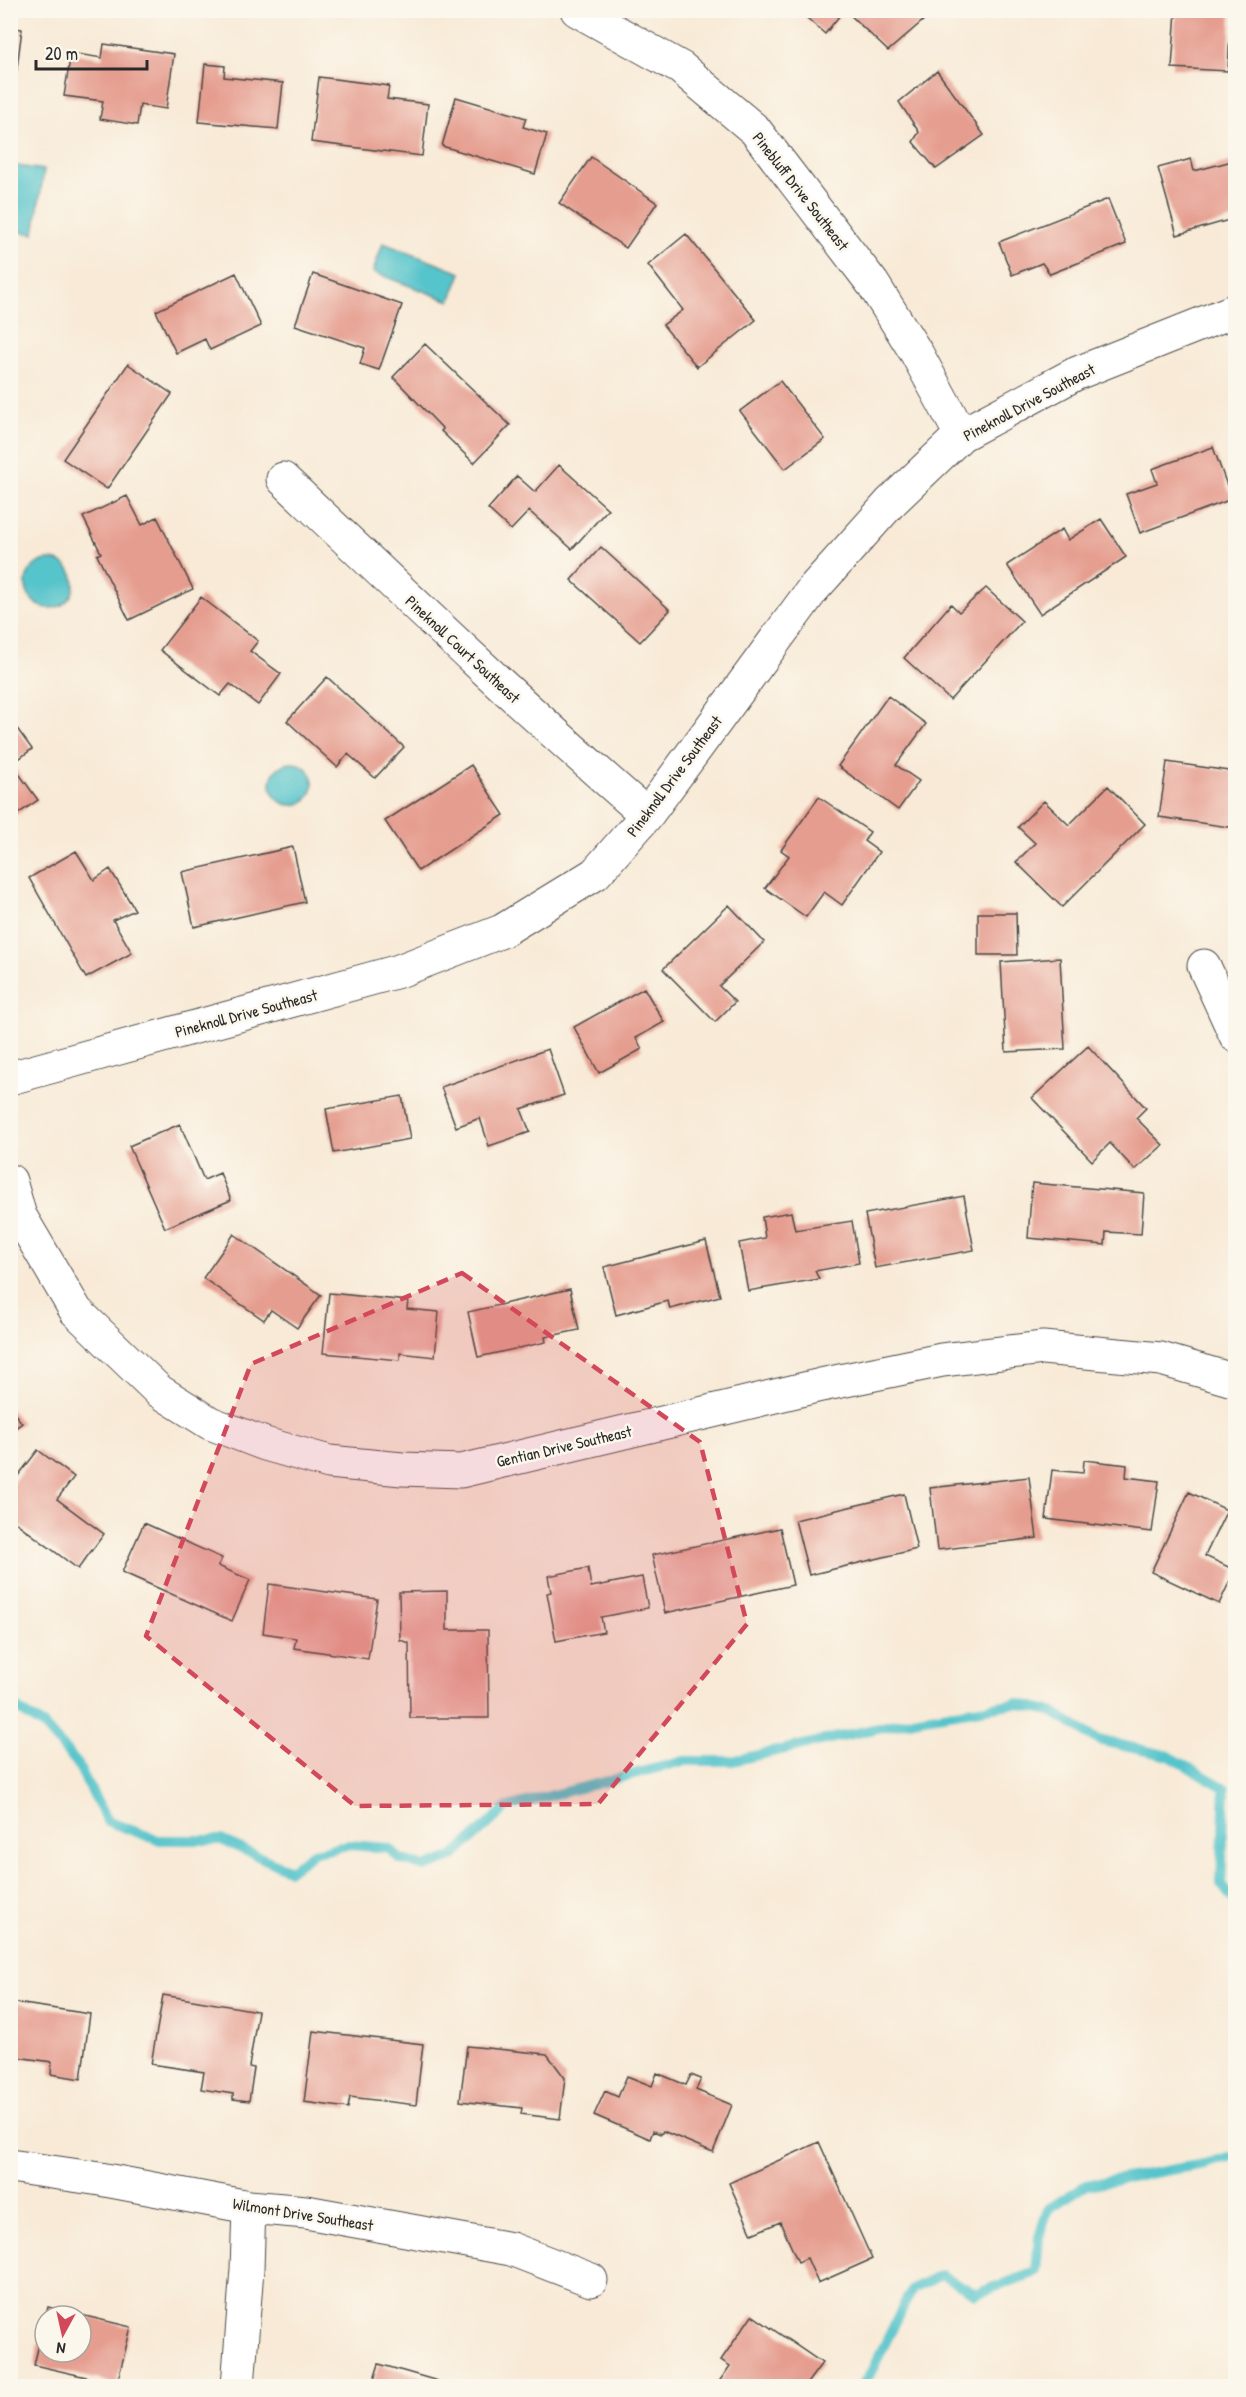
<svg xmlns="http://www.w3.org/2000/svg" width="1246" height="2397" viewBox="0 0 1246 2397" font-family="'Patrick Hand',sans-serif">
<rect width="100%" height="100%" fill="#fbf7ec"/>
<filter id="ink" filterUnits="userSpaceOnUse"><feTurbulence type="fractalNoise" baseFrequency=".0167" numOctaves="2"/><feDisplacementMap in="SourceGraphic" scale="12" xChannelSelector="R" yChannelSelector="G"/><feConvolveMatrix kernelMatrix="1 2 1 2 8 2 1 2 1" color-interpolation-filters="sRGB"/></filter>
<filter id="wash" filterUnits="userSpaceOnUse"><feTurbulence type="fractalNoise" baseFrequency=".008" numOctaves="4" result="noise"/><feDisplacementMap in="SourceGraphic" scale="24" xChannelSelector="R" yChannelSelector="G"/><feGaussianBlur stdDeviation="1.35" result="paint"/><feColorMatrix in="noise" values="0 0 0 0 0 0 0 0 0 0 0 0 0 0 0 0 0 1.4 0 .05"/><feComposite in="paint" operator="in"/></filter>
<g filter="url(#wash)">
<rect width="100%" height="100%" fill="#f8ead7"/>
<path fill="#57c4cb" stroke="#41787b" stroke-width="1.5" d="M10 165 44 170 34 234 11 230Z
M383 243 461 273 450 301 373 272Z
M26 584a24 24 0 1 1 48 0a24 24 0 1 1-48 0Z
M271 784a21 21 0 1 1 42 0a21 21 0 1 1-42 0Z"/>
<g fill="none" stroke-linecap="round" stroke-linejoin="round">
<path stroke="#57c4cb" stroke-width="10" d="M10 1704 44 1726 77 1763 107 1821 158 1840H221L290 1870 313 1853 348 1845 388 1848 400 1859 425 1867 452 1857 507 1807 684 1761H732L918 1719 1017 1703 1053 1712 1098 1740 1169 1756 1225 1788 1221 1884 1236 1903
M861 2386 869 2376 912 2289 941 2275 976 2294 1036 2272 1039 2237 1048 2209 1086 2185 1204 2164 1236 2155"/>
</g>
<g id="blocks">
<path fill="#e59d8f" d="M798 10H844L825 34Z
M845 10H916L925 19 888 51Z
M1176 10H1236V13H1231L1228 71 1172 68Z
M10 27 22 29 14 91 10 90Z
M104 44 174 54 166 109 140 105 137 125 100 119 103 101 64 96 71 53 102 58Z
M205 64 225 66 224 77 283 83 278 129 199 122Z
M937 71 984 135 936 169 913 142 919 132 899 102Z
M319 77 389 86 387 99 428 104 422 156 311 142Z
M456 97 526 118 523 127 547 134 535 174 442 146Z
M591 157 657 203 626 248 559 203Z
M1191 159 1194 171 1236 160V218L1177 235 1158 168Z
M1108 199 1126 244 1050 274 1042 263 1012 275 999 242Z
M686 234 756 320 697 367 663 325 683 310 648 265Z
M236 273 261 326 210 350 205 339 176 353 156 311Z
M313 274 402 305 379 370 360 364 365 348 295 325Z
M425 344 510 425 474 463 441 431 443 429 393 377Z
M128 364 172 394 107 489 63 459Z
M780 381 825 439 785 469 740 411Z
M1213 447 1232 499 1140 533 1126 494 1157 483 1152 469Z
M559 465 608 509 572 549 529 511 511 530 488 509 517 476 535 492Z
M127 496 142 525 157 517 193 589 129 620 97 555 101 553 83 517Z
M1101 519 1126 557 1040 614 1007 565 1062 529 1068 540Z
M601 547 670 610 640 642 571 580Z
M986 588 1022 621 950 700 904 658 951 604 959 612Z
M201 597 258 641 250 651 281 674 258 705 230 684 220 696 160 650Z
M327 677 404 747 375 778 348 754 337 767 287 721Z
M888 696 926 724 896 765 919 781 898 810 838 766Z
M13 723 32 749 12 764 38 800 10 819V724Z
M1167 762 1236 772V828L1159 817Z
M471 765 504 815 418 871 385 821Z
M1108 786 1145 824 1062 907 1016 862 1035 843 1018 827 1044 801 1069 825Z
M819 797 870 832 864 841 879 852 842 905 824 892 806 917 765 888 789 856 781 850Z
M293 847 305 902 194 927 182 872Z
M76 851 94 880 110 869 135 910 113 920 132 953 86 978 29 878Z
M729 905 764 942 719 986 735 1002 715 1022 663 969Z
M978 913H1016L1017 955H978Z
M1060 958 1065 1049 1006 1052 1001 962Z
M644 988 664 1022 636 1038 642 1049 599 1073 574 1027Z
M1088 1046 1146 1108 1136 1118 1163 1145 1135 1170 1110 1143 1092 1161 1032 1098Z
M548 1049 564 1095 521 1109 530 1132 489 1146 480 1118 456 1127 441 1087Z
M402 1096 410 1139 334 1153 326 1109Z
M180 1124 204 1180 220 1173 231 1200 165 1228 129 1146Z
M1032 1183 1144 1193 1141 1234 1106 1232 1105 1245 1028 1238Z
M964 1196 974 1250 875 1268 865 1214Z
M791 1212 795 1230 852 1221 859 1263 815 1271 819 1279 748 1291 739 1243 765 1238 762 1217Z
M234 1234 321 1295 297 1328 271 1310 264 1320 203 1278Z
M706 1241 720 1296 670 1309 668 1301 616 1315 604 1267Z
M570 1289 579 1330 545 1337 546 1342 478 1357 468 1312Z
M329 1293 408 1301 407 1309 439 1312 435 1357 400 1353V1360L323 1353Z
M10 1408 22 1423 10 1432Z
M38 1450 74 1477 57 1499 104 1534 78 1569 10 1518V1486Z
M1084 1460 1127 1465 1126 1477 1159 1481 1152 1532 1046 1519 1052 1470 1083 1473Z
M1029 1477 1037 1538 937 1550 930 1488Z
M1189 1492 1227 1510 1205 1556 1235 1570 1219 1604 1151 1572Z
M904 1494 917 1549 809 1575 795 1520Z
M144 1523 222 1558 218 1566 250 1580 232 1621 122 1572Z
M780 1528 793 1585 665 1613 652 1555Z
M588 1568 591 1587 642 1577 648 1608 601 1617 604 1632 556 1641 547 1593 551 1592 548 1576Z
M269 1584 377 1599 368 1659 294 1648 296 1638 263 1633Z
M447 1591V1630H488L489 1718H410L409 1643 400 1640 399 1592Z
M163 1995 258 2011 249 2067 254 2068 249 2101 233 2099V2094L201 2089 204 2072 151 2064Z
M10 2002 90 2014 81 2079 51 2074 52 2062 10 2056Z
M313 2031 423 2044 416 2105 350 2097 348 2108 304 2102Z
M467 2046 547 2054 565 2078 560 2119 521 2114 522 2108 460 2101Z
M657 2073 686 2085 691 2075 701 2079 696 2090 732 2105 713 2152 663 2131 661 2134 653 2131 650 2139 594 2115 605 2091 618 2097 627 2076 652 2086Z
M819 2142 872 2259 818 2283 807 2258 798 2262 780 2222 752 2234 729 2183Z
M48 2307 131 2327 117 2384 34 2365 44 2323 45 2352H81V2316H46Z
M752 2315 822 2363 805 2386H716L730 2366 721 2360Z
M379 2364 438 2381 436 2386H372Z"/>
</g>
</g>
<g filter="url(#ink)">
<use href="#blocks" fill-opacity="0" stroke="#4a4845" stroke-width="1.5"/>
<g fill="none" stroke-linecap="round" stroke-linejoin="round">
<defs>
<path id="street" d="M577 10 681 68 755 130 873 284 917 354 961 435
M283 479C403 593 522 707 647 815
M1204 966 1236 1036
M10 1078 399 971 502 931 595 874 647 815 813 589 890 503 961 435 1075 374 1236 310
M10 1181 20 1216 76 1311 159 1391 210 1423 265 1444 329 1462 402 1469 461 1471 821 1385 942 1360 1043 1348 1161 1359 1236 1381
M10 2166 100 2179 249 2207 306 2212 511 2249 591 2280
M238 2386 247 2269 249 2207"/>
</defs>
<use href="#street" stroke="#4a4845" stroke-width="35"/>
<use href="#street" stroke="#fff" stroke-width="33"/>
</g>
</g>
<path fill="#d1495b" fill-opacity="0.2" stroke="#d1495b" stroke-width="4.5" stroke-dasharray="12 8" stroke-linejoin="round" d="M462 1273 700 1442 747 1624 598 1804 355 1806 146 1636 251 1364Z"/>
<g text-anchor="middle" stroke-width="5" stroke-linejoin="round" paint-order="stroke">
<g font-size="16" fill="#2b2b2b" stroke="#fbf7ec">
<text transform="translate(801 191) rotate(52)" y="6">Pinebluff Drive Southeast</text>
<text transform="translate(1029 402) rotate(-28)" y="6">Pineknoll Drive Southeast</text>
<text transform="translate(463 649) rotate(43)" y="6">Pineknoll Court Southeast</text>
<text transform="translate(674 776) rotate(-53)" y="6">Pineknoll Drive Southeast</text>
<text transform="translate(246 1013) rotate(-15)" y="6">Pineknoll Drive Southeast</text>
<text transform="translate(564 1446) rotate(-13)" y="6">Gentian Drive Southeast</text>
<text transform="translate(303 2214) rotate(9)" y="6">Wilmont Drive Southeast</text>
</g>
</g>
<rect width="1246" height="2397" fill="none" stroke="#fbf7ec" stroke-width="36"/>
<g transform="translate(63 2334) rotate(188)"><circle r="28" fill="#fbf7ec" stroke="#a8a59f" stroke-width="1.5"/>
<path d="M0-4.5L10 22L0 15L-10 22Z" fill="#d1495b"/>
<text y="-9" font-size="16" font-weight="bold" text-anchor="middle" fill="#2b2b2b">N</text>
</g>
<path d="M36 60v9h111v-9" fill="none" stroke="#2b2b2b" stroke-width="3"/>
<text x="45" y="60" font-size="18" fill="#2b2b2b" stroke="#fbf7ec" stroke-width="4.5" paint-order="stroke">20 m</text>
</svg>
